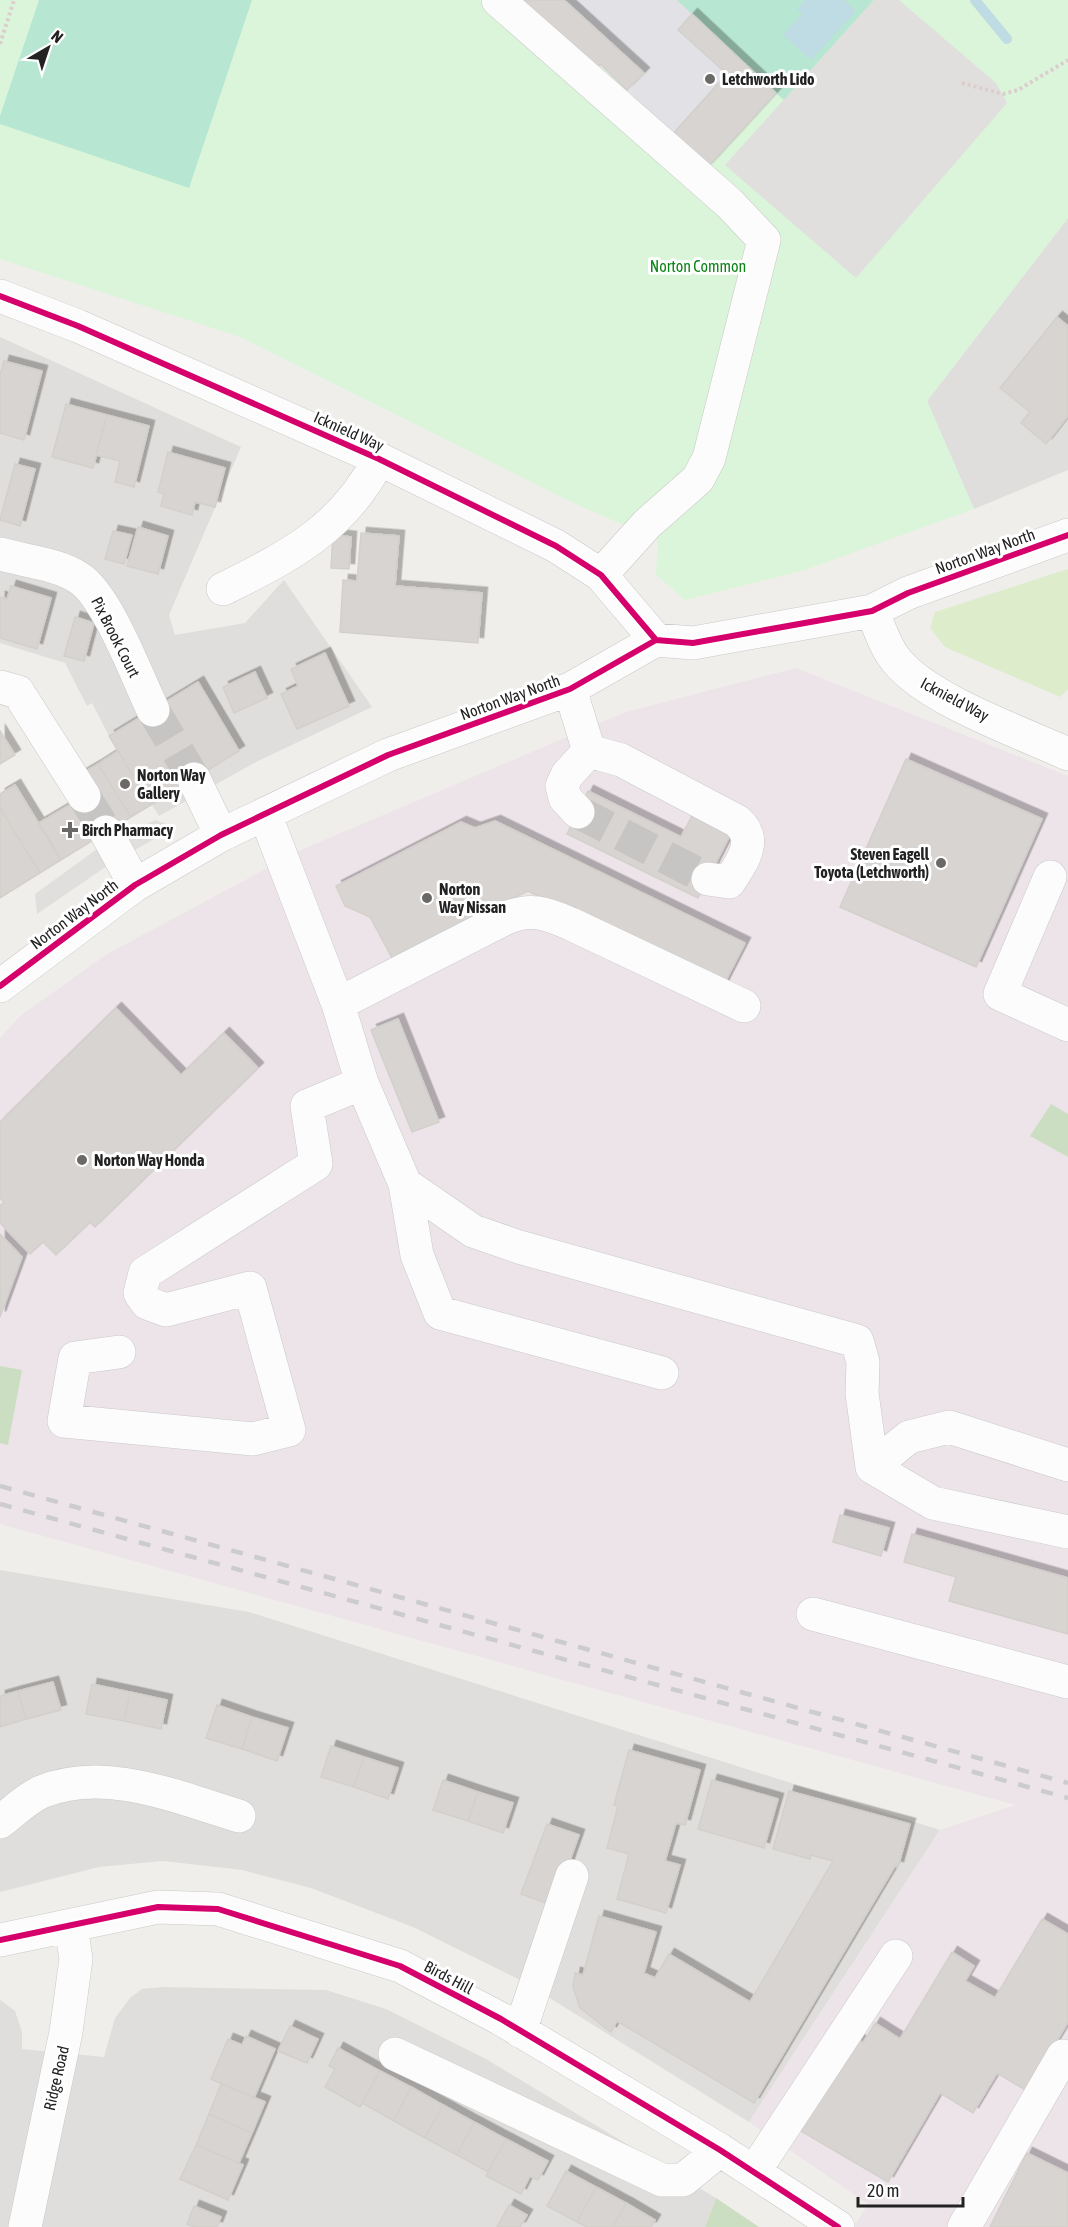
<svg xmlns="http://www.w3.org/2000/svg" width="1068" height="2227" viewBox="0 0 1068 2227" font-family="'Asap Condensed',sans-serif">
<defs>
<filter id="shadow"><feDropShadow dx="5.5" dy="-5.5" stdDeviation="0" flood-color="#0004"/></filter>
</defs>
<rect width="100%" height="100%" fill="#f0eeeb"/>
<path fill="#dfdedc" d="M1068 218V470L974 509 927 401Z
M0 337 241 447 169 615 175 635 245 623 284 580 372 707 258 761 159 816 109 736 92 703 87 706 65 663 0 643Z
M0 1570 249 1612 940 1830 749 2122 524 1982 413 1927 311 1888 242 1870 163 1861 99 1867 0 1892Z
M162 1987 326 1990 386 2009 486 2059 716 2198 705 2227H0V2000L15 2011 22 2032V2049L104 2057 115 2018 130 1998 142 1989Z"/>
<path fill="#ede4e9" d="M796 668 1068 776V2227H854L868 2204 749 2122 940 1830 1015 1805 0 1524V1038L20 1016 107 954 303 849 626 712Z"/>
<path fill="#ddeccb" d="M1068 569V689L1060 697 945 647 930 628 935 612Z"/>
<path fill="#cbdec1" d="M1051 1104 1068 1114V1157L1030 1136Z
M0 1366 22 1370 8 1445 0 1443Z
M716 2198 759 2227H705Z"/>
<path fill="#daf5da" d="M0 0H1068V218L927 401 974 509 805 570 685 600 656 575 658 540 569 501 240 337 0 259Z"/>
<path fill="#b7e6d2" d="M39 0H252L189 188 0 124V116Z
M518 0H874L784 100 776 93 707 168 630 97 632 93 600 64Z"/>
<path fill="#e0dfde" d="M874 0H899L996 83 1007 103 856 278 725 165Z
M155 820 175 827 107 866 37 914 35 894 97 849Z"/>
<path fill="#e2e1e5" d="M564 0H677L692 14 678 30 727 74 672 135 630 97 632 93 627 90 643 73Z"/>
<path fill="#bfdbe3" d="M806 0H844L856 11 811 60 783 35 802 14 797 9Z"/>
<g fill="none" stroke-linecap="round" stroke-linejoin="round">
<path stroke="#bfdbe3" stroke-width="10" d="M975 0 1007 39"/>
</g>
<path fill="#d7d4d2" stroke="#d3d0cc" stroke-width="1.5" filter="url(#shadow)" d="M518 0H564L644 73 627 90 600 64 595 69Z
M692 14 776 93 707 168 672 135 727 74 678 30Z
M1057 317 1068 326V416L1046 444 1021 423 1030 412 1000 388Z
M4 361 42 371 24 440 0 433V375Z
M66 404 107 415 93 468 52 457Z
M107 415 149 426 134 487 115 482 120 461 96 455Z
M168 452 225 468 215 507 195 502 192 515 161 506 164 494 158 492Z
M15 464 35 469 20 526 0 520Z
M138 527 168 536 158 574 127 566Z
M113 531 132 535 124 564 105 559Z
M361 533 399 536 395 586 482 593 478 643 340 632 343 580 357 581Z
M333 535 351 537 349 569 331 568Z
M11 586 51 598 37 649 0 638V597L7 599Z
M75 617 94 623 84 661 64 656Z
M325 653 349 706 297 729 281 694 298 686 291 669Z
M255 672 267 698 234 713 223 687Z
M198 682 239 751 151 805 109 736Z
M0 731 15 755 0 764Z
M118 751 151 805 131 817 98 764Z
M906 759 1042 819 976 967 840 907Z
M98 764 131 817 112 829 79 775Z
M15 785 61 860 40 873 0 808V794Z
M588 791 681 837 693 814 731 833 698 898 567 834Z
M89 793 112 829 100 836 78 800Z
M78 800 100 836 61 860 39 823Z
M0 808 40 873 0 898Z
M495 821 745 943 723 986 528 891 392 958 370 917 345 906 336 886 461 822 475 828Z
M116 1008 181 1075 224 1033 258 1068 95 1227 90 1222 56 1255 43 1242 30 1254 0 1223V1206L4 1202 0 1198V1122Z
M398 1019 439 1122 412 1132 371 1030Z
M0 1234 22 1257 0 1317Z
M840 1515 889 1528 881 1556 833 1542Z
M912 1534 1068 1578V1634L949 1601 956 1577 904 1562Z
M53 1682 61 1710 26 1719 18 1691Z
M92 1684 130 1692 124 1721 86 1714Z
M18 1691 26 1719 0 1727V1696Z
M130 1692 167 1700 161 1729 124 1721Z
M217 1705 252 1717 242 1749 206 1738Z
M252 1717 288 1728 277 1761 242 1749Z
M331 1746 364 1757 354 1787 321 1777Z
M629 1750 700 1770 685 1825 676 1823 665 1861 680 1865 666 1913 617 1899 629 1854 607 1848 618 1806 614 1805Z
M364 1757 398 1768 388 1799 354 1787Z
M443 1780 478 1792 468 1821 433 1810Z
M712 1780 778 1799 764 1848 698 1829Z
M789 1791 910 1824 898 1867 895 1866 754 2103 617 2021 611 2032 580 2008 573 1987 575 1973 583 1975 599 1916 656 1932 644 1973 655 1978 669 1954 750 2002 833 1861 811 1855 810 1859 773 1849Z
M478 1792 513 1803 503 1833 468 1821Z
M547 1824 579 1835 554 1906 521 1894Z
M1042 1919 1068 1934V2022L1027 2091 997 2073 973 2113 940 2093 888 2182 794 2127 849 2034 863 2043 875 2023 900 2039 952 1952 974 1966 965 1981 995 1998Z
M290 2026 318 2039 307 2063 278 2051Z
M246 2036 275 2049 254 2098 211 2079 228 2039 242 2045Z
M338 2048 380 2071 360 2107 325 2087 335 2069 329 2066Z
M380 2071 411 2087 394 2121 362 2103Z
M221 2084 265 2102 252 2133 209 2114Z
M411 2087 443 2105 425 2138 394 2121Z
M443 2105 474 2122 457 2155 425 2138Z
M209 2114 252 2133 239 2163 196 2145Z
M474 2122 506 2139 488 2172 457 2155Z
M506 2139 548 2161 538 2180 530 2176 521 2194 486 2176Z
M196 2145 243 2165 228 2200 180 2179Z
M1027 2153 1068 2173V2227H990Z
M566 2171 596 2187 577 2222 547 2206Z
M596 2187 626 2203 613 2227H587L577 2222Z
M626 2203 655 2220 651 2227H613Z
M509 2205 527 2215 520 2227H497Z
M194 2206 221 2217 217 2227H194L187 2224Z"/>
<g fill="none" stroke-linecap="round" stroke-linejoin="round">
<path stroke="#c7c5c3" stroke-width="33" stroke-dasharray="33 16" stroke-linecap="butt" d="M153 710 194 779
M84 796 106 832
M578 812 708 879"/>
<defs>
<path id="minor" d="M498 0 729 203 764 240 709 458 698 479 647 524 601 575
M0 296 78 326 379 459 556 546 601 575 656 640
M0 554C25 561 58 564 79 578 108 597 137 677 153 710
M223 589C290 556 344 528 379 459
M872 611C879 626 885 647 896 660 926 699 1022 733 1068 754
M0 687 18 692 84 796
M570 689 589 751
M589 751 621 760 737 821C759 840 742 862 729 882L708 879
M194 779 221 835
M578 812 565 798 562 786 567 775 589 751
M265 814 338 1004 362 1083 405 1184 417 1255 440 1313 662 1373
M106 832 135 885
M1050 877 1000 994 1068 1025
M0 986 135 885 221 835 388 755 570 689 656 640 693 643 872 611 908 593 1068 535
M338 1004 504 919C530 907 546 913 571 924L744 1006
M405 1184 473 1231 519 1247 857 1341 863 1362 862 1393 872 1467
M119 1352 75 1358 64 1421 253 1439 289 1430 250 1288 166 1310 147 1303 140 1293 145 1273 316 1164 307 1106 362 1083
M872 1467 909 1437 949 1427 1068 1465
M872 1467 933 1503 1068 1532
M813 1614 1068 1682
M0 1822C13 1812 26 1799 41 1792 106 1766 176 1797 239 1816
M0 1940 158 1907 218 1909 400 1966 501 2019 720 2150 838 2227
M520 2031 572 1876
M395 2054 662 2180H683L720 2150
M754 2172 896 1956
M25 2227 66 2032 76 1959 71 1927
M964 2227 1063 2056"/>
</defs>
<use href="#minor" stroke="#c9c8c7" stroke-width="34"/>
<path stroke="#dccecd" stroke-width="4" stroke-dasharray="3 3" stroke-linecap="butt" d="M0 44 14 0
M962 83 1003 94 1018 90 1068 60"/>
<use href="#minor" stroke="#fdfcfc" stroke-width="33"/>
<path stroke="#ccc" stroke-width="4.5" stroke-dasharray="12 12" stroke-linecap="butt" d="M0 1486 1068 1783
M0 1504 1068 1798"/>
<defs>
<path id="cycleway" d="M0 296 78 326 379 459 556 546 601 575 656 640
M0 986 135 885 221 835 388 755 570 689 656 640 693 643 872 611 908 593 1068 535
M0 1940 158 1907 218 1909 400 1966 501 2019 720 2150 838 2227"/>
</defs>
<use href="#cycleway" stroke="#fff" stroke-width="10"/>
<use href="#cycleway" stroke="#d6006c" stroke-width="6"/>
</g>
<g fill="#6a6968" stroke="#fff" stroke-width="2">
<circle cx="710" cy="79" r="6"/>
<circle cx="125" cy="784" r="6"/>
<path d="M67 821h6v6h6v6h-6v6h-6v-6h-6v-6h6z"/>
<circle cx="941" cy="863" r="6"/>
<circle cx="427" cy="898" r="6"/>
<circle cx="82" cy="1160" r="6"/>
</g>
<g text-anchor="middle" stroke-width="6" stroke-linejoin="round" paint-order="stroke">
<g font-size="16" font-weight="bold" fill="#222" stroke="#fff" text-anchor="start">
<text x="722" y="85">Letchworth Lido</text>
<text x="137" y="781">Norton Way<tspan x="137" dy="18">Gallery</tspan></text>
<text x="82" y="836">Birch Pharmacy</text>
<text x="929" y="860" text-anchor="end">Steven Eagell<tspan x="929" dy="18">Toyota (Letchworth)</tspan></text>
<text x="439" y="895">Norton<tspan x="439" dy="18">Way Nissan</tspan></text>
<text x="94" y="1166">Norton Way Honda</text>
</g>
<g font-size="16" fill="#0c8416" stroke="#fff">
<text x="698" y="272">Norton Common</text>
</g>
<g font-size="16" fill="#222" stroke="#fff">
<text transform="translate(349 431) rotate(24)" y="6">Icknield Way</text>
<text transform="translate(985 551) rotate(-20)" y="6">Norton Way North</text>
<text transform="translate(116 637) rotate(63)" y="6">Pix Brook Court</text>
<text transform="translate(510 697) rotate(-20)" y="6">Norton Way North</text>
<text transform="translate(955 699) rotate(28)" y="6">Icknield Way</text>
<text transform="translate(74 914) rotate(-37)" y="6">Norton Way North</text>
<text transform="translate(449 1977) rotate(28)" y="6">Birds Hill</text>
<text transform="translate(56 2078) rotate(-77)" y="6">Ridge Road</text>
</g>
</g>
<g transform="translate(48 48) rotate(39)" stroke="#ffffff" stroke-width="4.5" paint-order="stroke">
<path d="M0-4.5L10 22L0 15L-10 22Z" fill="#222222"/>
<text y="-9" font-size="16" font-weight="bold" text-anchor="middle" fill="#222222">N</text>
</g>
<path d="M858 2197v9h105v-9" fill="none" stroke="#222222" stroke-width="3"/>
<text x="867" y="2197" font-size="18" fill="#222222" stroke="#ffffff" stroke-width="4.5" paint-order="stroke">20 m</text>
</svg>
